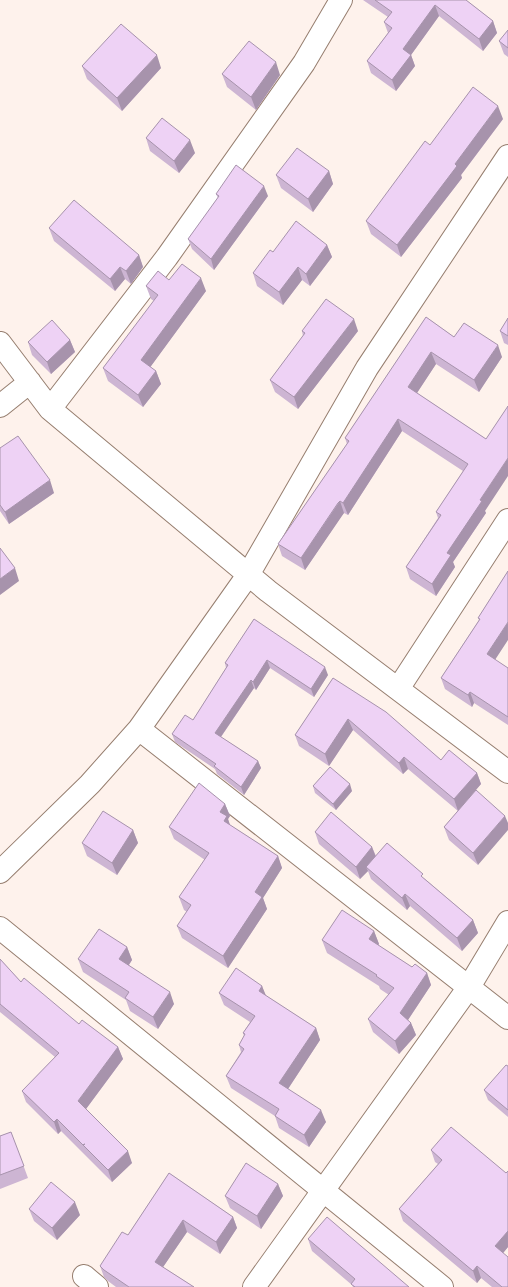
<svg xmlns="http://www.w3.org/2000/svg" width="508" height="1287" viewBox="0 0 508 1287" font-family="'Golos Text',sans-serif">
<rect width="100%" height="100%" fill="#fef2ec"/>
<g fill="none" stroke-linecap="round" stroke-linejoin="round">
<defs>
<path id="minor" d="M0 343 50 409 268 591 508 772
M0 406 30 382
M50 409 167 257 304 63 341 0
M398 689 508 520
M139 729 508 1018
M0 872 90 784 139 729 248 575 367 368 508 156
M0 928 442 1287
M84 1276 97 1287
M254 1287 469 987 508 922"/>
</defs>
<use href="#minor" stroke="#967e6f" stroke-width="24"/>
<use href="#minor" stroke="#fff" stroke-width="22"/>
</g>
<path fill="#cdb5d3" d="M363 0H466L493 21 497 33 483 51 439 16 411 55 415 66 396 91 371 73 367 61 388 33 384 22 388 17Z
M508 30V57L504 54 499 41Z
M82 66 161 68 122 111 87 79Z
M222 74 280 75 256 110 227 87Z
M503 119 461 175 462 178 401 257 371 234 366 221 430 145Z
M146 138 195 153 179 173 150 151Z
M329 171 333 184 313 212 281 188 276 175Z
M216 194 268 196 214 270 192 249 188 239 218 198Z
M49 228 139 255 143 267 131 284 125 279 115 291 54 241Z
M327 245 332 257 310 286 302 280 283 305 257 286 253 273 273 252Z
M169 280 206 291 150 367 156 371 161 384 143 407 108 381 103 368 154 301 151 299 146 286Z
M426 317 454 337 502 357 479 392 436 364 417 393 486 439 485 511 486 513 453 562 455 567 436 596 410 579 406 567 438 518 436 512 463 471 402 431 348 515 344 513 342 515 305 570 282 556 278 544 347 444 345 438Z
M508 318V345L504 343 500 331Z
M302 331H358L298 409 275 392 270 380 303 336Z
M70 340 75 352 51 374 32 355 28 342Z
M0 448 54 493 9 524 0 511Z
M508 571 495 660 508 668V725L474 703 472 707 445 689 441 678 479 620 478 618Z
M254 619 328 675 314 697 270 668 256 690 254 688 221 737 258 761 261 768 244 795 217 774 215 769 175 742 172 734 193 720 226 668 225 663Z
M333 678 441 760 477 773 481 784 462 806 478 865 449 840 444 827 458 811 408 769 403 774 353 730 329 766 299 746 295 735Z
M313 786 352 791 336 810 315 793Z
M225 804 230 816 228 819 230 825 278 856 282 868 263 898 267 909 228 968 182 938 177 926 187 912 184 910 179 897 205 860 174 839 169 827Z
M133 830 138 843 117 875 87 856 82 843Z
M315 832 372 847 376 856 425 879 473 920 478 933 462 951 410 906 407 910 371 879 368 871 360 879 319 844Z
M374 931 379 944 378 945 412 967 427 973 431 985 408 1020 411 1023 416 1035 399 1054 373 1032 368 1019 389 995 380 989 379 986 327 953 322 940Z
M127 947 132 960 129 965 174 1004 158 1029 130 1011 126 1000 83 972 78 959Z
M0 959 21 982 79 1024 118 1047 123 1059 86 1109 132 1163 112 1182 61 1131 58 1134 26 1102 22 1091 55 1057 0 1012Z
M262 986 265 995 316 1028 320 1040 288 1089 326 1122 309 1147 279 1128 275 1116 231 1088 226 1076 241 1052 239 1045 244 1036 243 1033 250 1022 224 1005 219 993Z
M508 1066V1117L488 1100 484 1090Z
M11 1132 28 1178 0 1189V1136Z
M431 1150 506 1173 508 1171V1247L503 1253 508 1287H492L481 1278 477 1283 403 1221 399 1209 438 1164 435 1162Z
M169 1173 233 1217 237 1228 220 1254 187 1232 163 1267 194 1287H116L108 1281 104 1277 100 1266 128 1235Z
M278 1184 283 1196 261 1229 230 1208 225 1196Z
M29 1209 80 1215 57 1240 34 1221Z
M308 1239 409 1287H353L352 1285 312 1251Z"/>
<path fill="#a793ac" d="M435 5 439 16 411 55 415 66 396 91 392 80 403 49Z
M493 21 497 33 483 51 479 39Z
M157 55 161 68 122 111 117 98Z
M276 62 280 75 256 110 251 97Z
M498 106 503 119 461 175 462 178 401 257 397 245 455 164Z
M190 140 195 153 179 173 174 161Z
M329 171 333 184 313 212 308 199Z
M264 186 268 196 214 270 211 259Z
M327 245 332 257 310 286 306 274Z
M139 255 143 267 131 284 126 271Z
M120 267 125 279 115 291 110 279Z
M298 267 302 280 283 305 279 292Z
M201 278 206 291 146 373 141 360Z
M354 319 358 331 298 409 294 397Z
M70 340 75 352 51 374 47 362Z
M498 345 502 357 479 392 474 380Z
M431 352 436 364 413 399 408 387Z
M156 371 161 384 143 407 138 395Z
M398 419 402 431 348 515 343 503Z
M508 458V476L485 511 486 513 453 562 455 567 436 596 432 584 447 553 480 500Z
M50 480 54 493 9 524 5 512Z
M340 501 344 513 305 570 301 558Z
M15 568 19 581 0 595V579Z
M508 622V640L491 666 487 654Z
M267 660 270 668 256 690 253 682Z
M325 667 328 675 314 697 311 689Z
M251 680 254 688 218 741 215 733Z
M470 692 474 703 472 707 468 695Z
M348 719 353 730 329 766 325 754Z
M404 757 408 769 403 774 399 763Z
M258 761 261 768 244 795 241 787Z
M477 773 481 784 458 811 454 799Z
M350 784 352 791 336 810 333 804Z
M225 804 230 816 228 819 231 828 228 833 220 812Z
M505 816 508 823V830L478 865 473 853Z
M133 830 138 843 117 875 112 863Z
M372 847 377 860 366 867 368 871 360 879 356 867Z
M278 856 282 868 263 898 267 909 228 968 223 956 255 892Z
M405 894 410 906 407 910 402 898Z
M473 920 478 933 462 951 457 938Z
M374 931 379 944 373 952 369 939Z
M127 947 132 960 124 972 119 959Z
M427 973 431 985 404 1026 400 1013Z
M262 986 267 998 259 991Z
M170 992 174 1004 158 1029 153 1017Z
M411 1023 416 1035 399 1054 395 1041Z
M316 1028 320 1040 284 1095 279 1083Z
M118 1047 123 1059 83 1113 78 1101Z
M321 1110 326 1122 309 1147 304 1135Z
M57 1119 61 1131 58 1134 54 1122Z
M128 1151 132 1163 112 1182 108 1170Z
M278 1184 283 1196 261 1229 257 1216Z
M75 1202 80 1215 57 1240 52 1228Z
M233 1217 237 1228 220 1254 216 1242Z
M183 1220 187 1232 159 1273 155 1262Z
M508 1231V1247L499 1258 495 1246Z
M477 1266 481 1278 477 1283 473 1271Z"/>
<path fill="#eed2f5" stroke="#a793ac" d="M375 0H466L493 21 479 39 435 5 403 49 411 55 392 80 367 61 392 28 384 22 392 12Z
M121 24 157 55 117 98 82 66Z
M508 30V48L499 41Z
M249 41 276 62 251 97 222 74Z
M473 87 498 106 455 164 457 166 397 245 366 221 425 141 430 145Z
M162 118 190 140 174 161 146 138Z
M297 148 329 171 308 199 276 175Z
M236 165 264 186 211 259 188 239 219 196 216 194Z
M74 200 139 255 126 271 120 267 110 279 49 228Z
M296 221 327 245 306 274 298 267 279 292 253 273 270 250 273 252Z
M182 264 201 278 141 360 156 371 138 395 103 368 158 295 146 286 158 271 169 280Z
M326 299 354 319 294 397 270 380 305 333 302 331Z
M426 317 454 337 464 323 498 345 474 380 431 352 408 387 486 439 508 406V458L480 500 482 501 447 553 451 555 432 584 406 567 441 515 436 512 468 464 398 419 343 503 340 501 338 503 301 558 278 544 349 441 345 438Z
M508 318V336L500 331Z
M52 320 70 340 47 362 28 342Z
M18 436 50 480 5 512 0 505V448Z
M0 548 15 568 0 579Z
M508 571V622L487 654 508 668V717L470 692 468 695 441 678 480 619 478 618Z
M254 619 325 667 311 689 267 660 253 682 251 680 215 733 258 761 241 787 214 766 216 764 172 734 185 715 193 720 228 665 225 663Z
M333 678 386 712 441 760 449 750 477 773 454 799 404 757 399 763 348 719 325 754 295 735Z
M330 767 350 784 333 804 313 786Z
M199 783 225 804 220 812 227 816 224 821 278 856 255 892 262 897 223 956 177 926 191 905 179 897 209 853 169 827Z
M476 790 505 816 473 853 444 827Z
M103 811 133 830 112 863 82 843Z
M331 812 372 847 356 867 315 832Z
M387 843 423 874 421 876 473 920 457 938 405 894 402 898 366 867Z
M342 910 374 931 369 939 412 967 415 964 427 973 400 1013 411 1023 395 1041 368 1019 394 988 376 976 377 975 322 940Z
M99 929 127 947 119 959 170 992 153 1017 125 998 129 992 78 959Z
M0 959 21 982 24 978 79 1024 82 1020 118 1047 78 1101 128 1151 108 1170 83 1145 85 1144 83 1145 57 1119 54 1122 22 1091 59 1053 0 1004Z
M236 968 262 986 259 991 316 1028 279 1083 321 1110 304 1135 275 1116 279 1109 226 1076 244 1049 239 1045 245 1034 243 1033 255 1016 219 993Z
M506 1065 508 1066V1110L484 1090Z
M451 1127 506 1173 508 1171V1231L495 1246 508 1257V1287H502L477 1266 473 1271 399 1209 442 1160 431 1150Z
M11 1132 24 1166 0 1175V1136Z
M246 1163 278 1184 257 1216 225 1196Z
M169 1173 233 1217 216 1242 183 1220 155 1262 194 1287H129L104 1270 100 1266 122 1232 128 1235Z
M51 1182 75 1202 52 1228 29 1209Z
M327 1217 409 1287H355L351 1284 355 1279 308 1239Z"/>
</svg>
